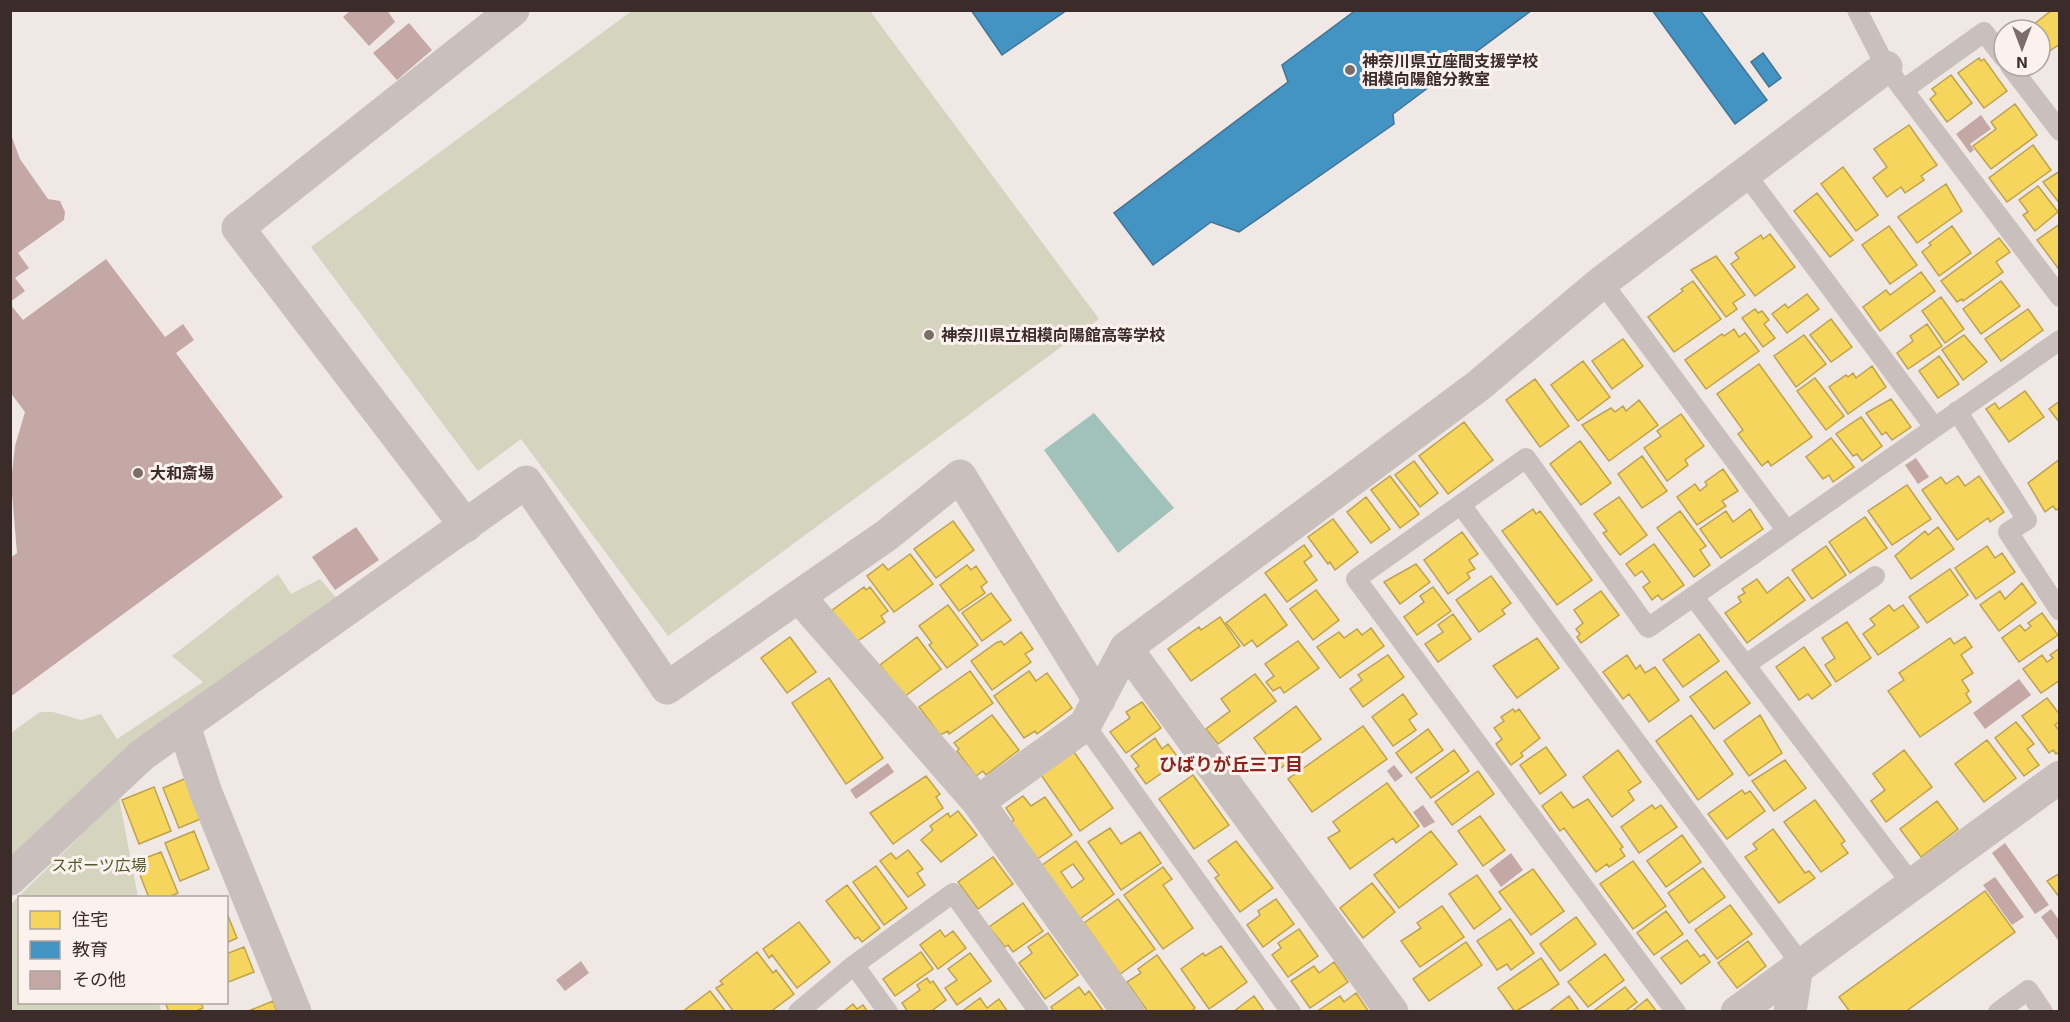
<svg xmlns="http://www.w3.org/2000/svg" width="2070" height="1022" viewBox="0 0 2070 1022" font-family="'Exo 2','Noto Sans JP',sans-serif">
<rect width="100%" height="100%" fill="#f0e8e4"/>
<path fill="#d5d4be" d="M633 10 870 11 1099 319 668 636 521 439 478 471 311 247Z
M278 574 291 594 320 579 338 600 11 866V733L40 712H53L81 720 101 714 117 739 203 682 172 656C208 629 242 601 278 574Z
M119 798 138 897 20 898V1002L159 1003 161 1011 11 1012V904Z"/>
<path fill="#a0c2bb" d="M1094 413 1174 508 1118 553 1044 450Z"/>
<path fill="#f6d55c" stroke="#bea24d" stroke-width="1.5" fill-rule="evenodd" d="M2052 10H2060V44L2048 52 2040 42V30L2029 28Z
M1979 58 1981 61 1984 59 2007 91 1984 108 1958 73Z
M1951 75 1972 103 1947 122 1930 99 1936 94 1932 89Z
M2015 104 2037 135 1991 169 1973 146 1996 129 1991 122Z
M1909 125 1937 165 1921 176 1924 180 1905 193 1901 187 1887 197 1873 178 1887 167 1874 149Z
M2033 145 2051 170 2007 202 1989 178Z
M1843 167 1878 215 1856 231 1821 184Z
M2060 171V204L2043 182Z
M1946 184 1962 211 1917 243 1898 217Z
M2038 186 2058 212 2035 231 2023 215 2028 212 2019 200Z
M1817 193 1853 240 1830 257 1794 211Z
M2060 224V267L2058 268 2037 240Z
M1889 226 1917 265 1890 284 1862 245Z
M1952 226 1971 253 1939 276 1922 252 1931 245 1929 243Z
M1770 234 1795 267 1755 296 1731 264 1739 258 1735 253 1761 235 1763 239Z
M1999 238 2010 252 1996 262 2003 272 1963 301 1962 299 1957 302 1941 281Z
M1716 256 1745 295 1733 303 1737 309 1726 317 1691 270Z
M1921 272 1935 291 1880 331 1863 307 1886 290 1890 295Z
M1693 281 1721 319 1674 352 1648 317 1683 291 1681 289Z
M2001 281 2020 306 1981 334 1963 309Z
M1807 294 1819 309 1787 333 1772 314 1785 304 1788 308Z
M1941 297 1964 329 1945 343 1922 311Z
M1755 309 1758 313 1762 311 1769 320 1764 324 1775 338 1763 347 1742 318Z
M2028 309 2043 330 2001 361 1985 339Z
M1831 319 1852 347 1831 362 1810 335Z
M1927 324 1942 346 1908 369 1897 353 1913 341 1910 336Z
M1734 329 1739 337 1745 333 1759 351 1706 389 1685 360 1722 334 1724 336Z
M1804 335 1826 364 1796 387 1774 356Z
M1964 335 1987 362 1963 380 1942 350Z
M1623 339 1643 366 1612 389 1592 361Z
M1939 356 1959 384 1938 398 1919 371Z
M1583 361 1610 397 1578 421 1551 385Z
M1759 364 1812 437 1771 466 1768 461 1762 466 1738 434 1743 430 1717 394Z
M1872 366 1886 387 1848 414 1829 387 1846 375 1848 377 1853 373 1856 378Z
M1815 378 1844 416 1826 430 1797 391Z
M1535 379 1569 426 1540 447 1506 400Z
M2025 391 2044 417 2009 442 1986 409 1995 403 1999 409Z
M1891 399 1911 427 1892 440 1886 432 1882 435 1866 413Z
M1639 400 1658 425 1609 461 1582 425 1611 408 1615 412 1623 406 1626 411Z
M2060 401V423L2049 409Z
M1681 414 1704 446 1685 460 1688 465 1667 481 1644 448 1661 436 1657 431Z
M1861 417 1882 446 1862 461 1857 454 1853 456 1836 434Z
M1464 422 1493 460 1448 494 1419 456Z
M1831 438 1854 467 1833 482 1829 475 1823 479 1806 457Z
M1580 441 1611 483 1581 505 1550 464Z
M1642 456 1667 491 1642 508 1618 474Z
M2060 459V508L2056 510 2053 506 2045 512 2028 483Z
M1414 461 1438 493 1420 507 1395 475Z
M1723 469 1738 491 1722 501 1726 506 1697 525 1677 497 1695 484 1700 491 1707 485 1705 482Z
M1390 476 1419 514 1400 528 1371 490Z
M1958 476 1965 486 1979 476 2004 512 1990 522 1988 518 1957 540 1922 490 1941 477 1946 484Z
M1907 485 1931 519 1892 545 1868 511Z
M1366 497 1390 529 1371 543 1347 512Z
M1619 497 1647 535 1620 555 1603 533 1607 531 1594 514Z
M1533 509 1536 514 1540 511 1592 580 1557 605 1502 531Z
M1750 509 1763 529 1721 558 1700 529 1726 511 1733 522Z
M1680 511 1706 546 1700 550 1710 565 1694 577 1657 528Z
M1865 517 1887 548 1850 573 1829 542Z
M1333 519 1358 552 1335 570 1330 562 1328 564 1308 537Z
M953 521 974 550 936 578 914 549Z
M1938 527 1954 549 1911 579 1895 556 1925 531 1928 535Z
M1462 532 1478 554 1469 560 1475 569 1467 573 1470 578 1448 594 1424 560Z
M1654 544 1684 585 1662 600 1658 595 1652 600 1643 587 1650 582 1642 571 1635 576 1626 564Z
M1304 545 1312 556 1304 562 1317 580 1287 602 1265 573Z
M1826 546 1846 575 1812 599 1792 570Z
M1987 546 1995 558 2002 553 2015 572 1976 599 1955 568Z
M910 554 933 584 894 612 867 576 883 564 888 570Z
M1416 564 1430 582 1400 604 1384 582Z
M967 565 971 570 976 566 987 582 981 587 985 593 959 611 940 585Z
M1950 569 1968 595 1927 623 1909 597Z
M1491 576 1511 603 1502 610 1505 614 1479 632 1456 600Z
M1788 577 1805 600 1747 643 1725 613 1741 602 1738 597 1745 593 1742 589 1757 579 1767 593Z
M2022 583 2036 603 1999 631 1980 605 2000 591 2005 599Z
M864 587 866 590 870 587 888 611 881 616 885 622 855 643 831 611Z
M1433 587 1451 611 1417 635 1404 617 1424 602 1420 596Z
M1316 590 1339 620 1313 640 1290 609Z
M1601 591 1619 615 1581 643 1577 637 1580 634 1576 629 1583 623 1574 610Z
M991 593 1011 620 982 641 962 613Z
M1265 594 1287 625 1257 647 1252 640 1244 646 1226 623Z
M948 605 978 645 947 668 929 645 932 643 919 626Z
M1889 605 1894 611 1903 605 1919 627 1878 655 1863 634 1875 625 1870 619Z
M2042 613 2058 635 2019 662 2002 638 2020 625 2025 631 2031 626 2028 623Z
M1453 614 1471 639 1438 662 1425 644 1443 632 1438 625Z
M1220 617 1240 646 1191 681 1168 649 1199 627 1201 630Z
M1847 622 1871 658 1836 682 1825 665 1835 658 1822 638Z
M1371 628 1384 646 1340 678 1317 647 1339 632 1344 638 1357 629 1362 635Z
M1021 632 1033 649 1025 654 1031 662 992 690 971 661 996 643 1001 641 1004 645Z
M1699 634 1719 661 1683 687 1663 660Z
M790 637 816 672 787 693 761 658Z
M917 637 941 669 904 697 880 665Z
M1965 637 1972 647 1961 655 1973 673 1962 680 1969 691 1966 694 1971 702 1920 737 1888 691 1904 680 1899 673 1950 638 1954 644Z
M1537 638 1559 668 1517 698 1493 666Z
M1298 641 1319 668 1284 693 1280 687 1273 691 1266 682 1274 676 1265 664Z
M1804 647 1831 685 1812 699 1808 694 1799 700 1776 667Z
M2060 648V680L2041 693 2023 669 2042 655 2047 662 2053 658 2050 655Z
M1388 655 1404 677 1363 707 1350 689 1362 680 1358 675Z
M1627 655 1636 669 1640 665 1645 673 1655 667 1679 700 1649 722 1629 694 1623 699 1603 672Z
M970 671 993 703 949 734 948 731 940 735 919 707Z
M1029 671 1036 681 1047 673 1072 708 1037 734 1035 731 1024 738 994 696Z
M1726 671 1750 703 1714 729 1690 697Z
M1255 674 1276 701 1218 744 1206 729 1230 711 1221 699Z
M829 678 883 758 846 784 792 703Z
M1403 694 1417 714 1409 720 1416 730 1393 746 1372 717Z
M2047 698 2060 715V721L2055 725 2060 732V751L2056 754 2053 750 2049 753 2022 716Z
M1142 702 1161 728 1126 753 1110 732 1130 718 1126 712Z
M1296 706 1321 739 1278 770 1254 738Z
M1513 709 1515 712 1519 709 1540 738 1521 753 1523 756 1511 765 1496 744 1502 739 1494 728 1504 721 1501 717Z
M992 715 1019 750 986 775 983 771 976 776 957 751 959 749 954 743Z
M1691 715 1733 774 1698 800 1656 741Z
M1760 715 1782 753 1749 776 1724 741Z
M2016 722 2034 744 2027 749 2039 765 2024 776 1995 738Z
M1363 726 1387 759 1312 812 1288 779Z
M1428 729 1443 750 1411 773 1396 753Z
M1155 738 1162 749 1168 744 1180 760 1146 784 1135 769 1139 766 1131 756Z
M1987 740 2016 778 1984 802 1955 764Z
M1546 747 1566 775 1540 794 1520 765Z
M1454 750 1469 771 1431 798 1416 778Z
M1618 750 1641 782 1628 791 1634 800 1612 817 1583 777Z
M1904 750 1932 787 1886 822 1871 801 1885 790 1873 774Z
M1074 752 1113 808 1080 831 1041 775Z
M1785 760 1806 788 1774 811 1752 781Z
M1478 771 1494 794 1452 825 1435 802Z
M1193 775 1229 825 1194 849 1159 799Z
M926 776 940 794 936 797 943 808 893 844 870 813Z
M189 777 205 817 179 828 163 788Z
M1387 783 1419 826 1396 843 1393 838 1350 869 1328 838 1340 831 1333 822Z
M154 787 171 831 139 844 122 800Z
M1742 790 1745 794 1750 791 1765 811 1727 839 1708 814Z
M1561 792 1573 808 1588 799 1623 847 1620 849 1625 856 1609 867 1607 864 1596 872 1564 828 1560 831 1542 806Z
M1023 796 1031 806 1045 797 1072 835 1036 860 1010 823 1014 820 1006 808Z
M1815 800 1845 841 1841 844 1848 853 1821 872 1784 822Z
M1937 801 1958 829 1921 857 1900 829Z
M1652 805 1655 809 1661 805 1677 827 1639 853 1621 827Z
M958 811 977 835 941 862 921 840 933 830 930 826 948 813 950 817Z
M1480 816 1505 850 1483 866 1458 831Z
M1110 828 1121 844 1140 832 1161 863 1121 890 1088 842Z
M1773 829 1805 873 1809 871 1815 878 1779 903 1745 857 1757 849 1753 844Z
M194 831 209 869 180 881 165 843Z
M1431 831 1457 864 1399 908 1374 875Z
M1682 835 1701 862 1666 887 1647 861Z
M1076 841 1114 894 1080 919 1041 866ZM1073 864 1084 879 1072 888 1061 872Z
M1236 841 1273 888 1240 912 1215 878 1219 875 1208 861Z
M908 850 923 869 917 873 925 885 908 897 880 861 891 853 896 859Z
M161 852 178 893 167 898H149L135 862Z
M993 857 1013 884 978 909 958 882Z
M1633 861 1666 906 1633 929 1600 884Z
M876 866 907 908 884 925 853 882Z
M1163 867 1172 879 1163 885 1193 928 1163 949 1124 895Z
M1703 868 1725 897 1689 923 1668 893Z
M1533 869 1564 911 1531 935 1499 892Z
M2060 873V898L2047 881Z
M1477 875 1501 909 1474 929 1449 894Z
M1372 883 1395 912 1363 938 1340 908Z
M847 885 880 928 862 942 858 937 855 939 826 901Z
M1985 891 2015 932 1905 1012H1850L1839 997Z
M1118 899 1155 949 1120 974 1084 923Z
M1276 899 1294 924 1263 947 1247 925 1260 915 1258 911Z
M1023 903 1043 931 1013 952 1008 945 1005 947 989 927Z
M1730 905 1752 934 1717 959 1695 930Z
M1442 906 1464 937 1420 967 1401 941 1421 928 1417 923Z
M226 911 237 938 226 943Z
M1666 911 1683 934 1654 955 1637 933Z
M1576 917 1596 944 1560 971 1540 944Z
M1510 919 1534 953 1511 970 1507 964 1497 970 1477 941Z
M799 922 830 962 797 988 772 955 769 958 763 949Z
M1299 929 1318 956 1288 977 1272 955 1281 948 1278 943Z
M940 930 945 937 953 931 966 948 938 969 920 945Z
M1048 933 1078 975 1045 999 1019 963 1032 953 1028 947Z
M1687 940 1700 957 1704 954 1710 962 1681 984 1661 958Z
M1748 941 1766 966 1737 988 1718 963Z
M1466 942 1482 965 1429 1001 1413 979Z
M1221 946 1247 982 1209 1009 1181 969 1203 953 1205 956Z
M244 947 254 972 226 983V954Z
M757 952 773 973 776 970 794 994 770 1012H734L716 988 723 984 720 981Z
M921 952 933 969 895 996 883 979Z
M970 953 991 981 957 1005 945 988 957 980 948 969Z
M1605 954 1624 980 1588 1007 1568 982Z
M1157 955 1195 1008 1191 1012H1148L1127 982 1141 973 1138 969Z
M1541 958 1559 984 1515 1012 1498 988Z
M1334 962 1348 982 1310 1008 1291 981 1314 966 1319 973Z
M927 978 930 983 933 981 946 1000 930 1012H908L902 1003 920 990 917 985Z
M1079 987 1085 995 1089 991 1104 1012H1054L1051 1007Z
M1625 987 1637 1002 1624 1012H1592Z
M710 991 726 1012H682Z
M1356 993 1369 1012H1316L1340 996 1344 1002Z
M1254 996 1265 1012H1233Z
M1569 996 1580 1012H1548Z
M980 998 987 1008 999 999 1008 1012H961Z
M1647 999 1657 1012H1631Z
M273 1001 277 1012H246Z
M165 1002H201L203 1008 194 1012H169Z
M853 1004 857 1009 863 1005 868 1012H843Z"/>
<path fill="#4393c3" stroke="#417495" stroke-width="1.5" d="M971 10H1067L1002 55Z
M1356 10H1532L1393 114 1394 124 1239 232 1211 222 1153 265 1114 213 1288 82 1282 65Z
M1652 10H1700L1767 100 1735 124Z
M1763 53 1781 78 1769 87 1751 62Z"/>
<path fill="#c4a8a5" d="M351 10H387L395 22 369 46 343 17Z
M409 23 432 50 397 80 373 53Z
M1981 115 1991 129 1970 144 1974 150 1970 153 1956 134Z
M10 132 20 159 48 199 60 201 65 212 64 220 18 253 29 268 15 278 25 291 10 302Z
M106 259 165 337 183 324 194 340 176 353 283 497 10 697V558L17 553 11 482 15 446 25 412 10 392V304L23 320Z
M1916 458 1929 477 1918 484 1905 465Z
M356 527 379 560 335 590 312 557Z
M2019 679 2031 695 1985 729 1973 713Z
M888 763 894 772 856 799 850 790Z
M1394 765 1403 776 1395 782 1387 771Z
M1423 805 1435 822 1424 828 1413 812Z
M2005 843 2049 905 2035 914 1992 853Z
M1511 853 1523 870 1501 887 1489 870Z
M1995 877 2024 917 2012 925 1983 885Z
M2051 909 2060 921V943L2041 917Z
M581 961 589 973 565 991 556 980Z"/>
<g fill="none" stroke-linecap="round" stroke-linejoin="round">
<path stroke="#c9c0bd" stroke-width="20" d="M1857 10 1886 67 2060 297
M2010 66 2060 131
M1903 90 1984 32 2004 58
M1745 173 1934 427
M1602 282 1787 531
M1957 411 2027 520 2008 532 2060 611
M1461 505 1792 952 1797 966
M1693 596 1911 883
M1745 665 1875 576
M1085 725 1291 1012
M854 965 888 1012
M798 1012 854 965 953 893 1039 1012
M1676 1012 1356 579 1526 458 1648 628 2060 340
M1998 1012 2028 990 2043 1012"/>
<path stroke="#c9c0bd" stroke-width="33" d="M466 526 238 228 513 10
M800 598 978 802 1128 1012
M1126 648 1392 1012
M184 726 206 793 295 1012
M978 802 1085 725 1126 648 1478 386 1602 282 1886 67
M10 879 142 755 526 482 667 688 887 535 960 476 1099 700
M1737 1012 2060 777
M1790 1012 1797 966"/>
</g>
<g fill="#7a6e6b" stroke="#fbf2ed" stroke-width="2">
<circle cx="1350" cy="70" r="6"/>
<circle cx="929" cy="335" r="6"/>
<circle cx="138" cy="473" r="6"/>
</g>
<g text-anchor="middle" stroke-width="6" stroke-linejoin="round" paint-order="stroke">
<g font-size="16" font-weight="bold" fill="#3b2c2a" stroke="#fbf2ed" text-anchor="start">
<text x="1362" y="67">神奈川県立座間支援学校<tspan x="1362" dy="18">相模向陽館分教室</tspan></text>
<text x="941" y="341">神奈川県立相模向陽館高等学校</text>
<text x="150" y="479">大和斎場</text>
</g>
<g font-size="16" fill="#535a2d" stroke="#fbf2ed">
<text x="99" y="871">スポーツ広場</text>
</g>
<g font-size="18" font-weight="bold" fill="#8d2420" stroke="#fbf2ed">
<text x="1231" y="771">ひばりが丘三丁目</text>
</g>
</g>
<rect width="2070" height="1022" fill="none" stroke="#3b2c2a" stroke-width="24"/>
<rect x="18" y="896" width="210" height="108" fill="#fbf2ed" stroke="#aea39f" stroke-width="1.5"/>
<rect x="30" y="911" width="30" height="18" fill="#f6d55c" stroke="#aea39f" stroke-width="1.5"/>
<text x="72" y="926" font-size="18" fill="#3b2c2a">住宅</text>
<rect x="30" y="941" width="30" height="18" fill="#4393c3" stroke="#aea39f" stroke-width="1.5"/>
<text x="72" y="956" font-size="18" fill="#3b2c2a">教育</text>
<rect x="30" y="971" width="30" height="18" fill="#c4a8a5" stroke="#aea39f" stroke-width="1.5"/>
<text x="72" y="986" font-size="18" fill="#3b2c2a">その他</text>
<g transform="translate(2022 48) rotate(180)"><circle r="28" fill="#fbf2ed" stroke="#aea39f" stroke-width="1.5"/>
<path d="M0-4.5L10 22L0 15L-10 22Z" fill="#7a6e6b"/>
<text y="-9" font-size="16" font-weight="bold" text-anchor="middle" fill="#3b2c2a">N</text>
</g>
</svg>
